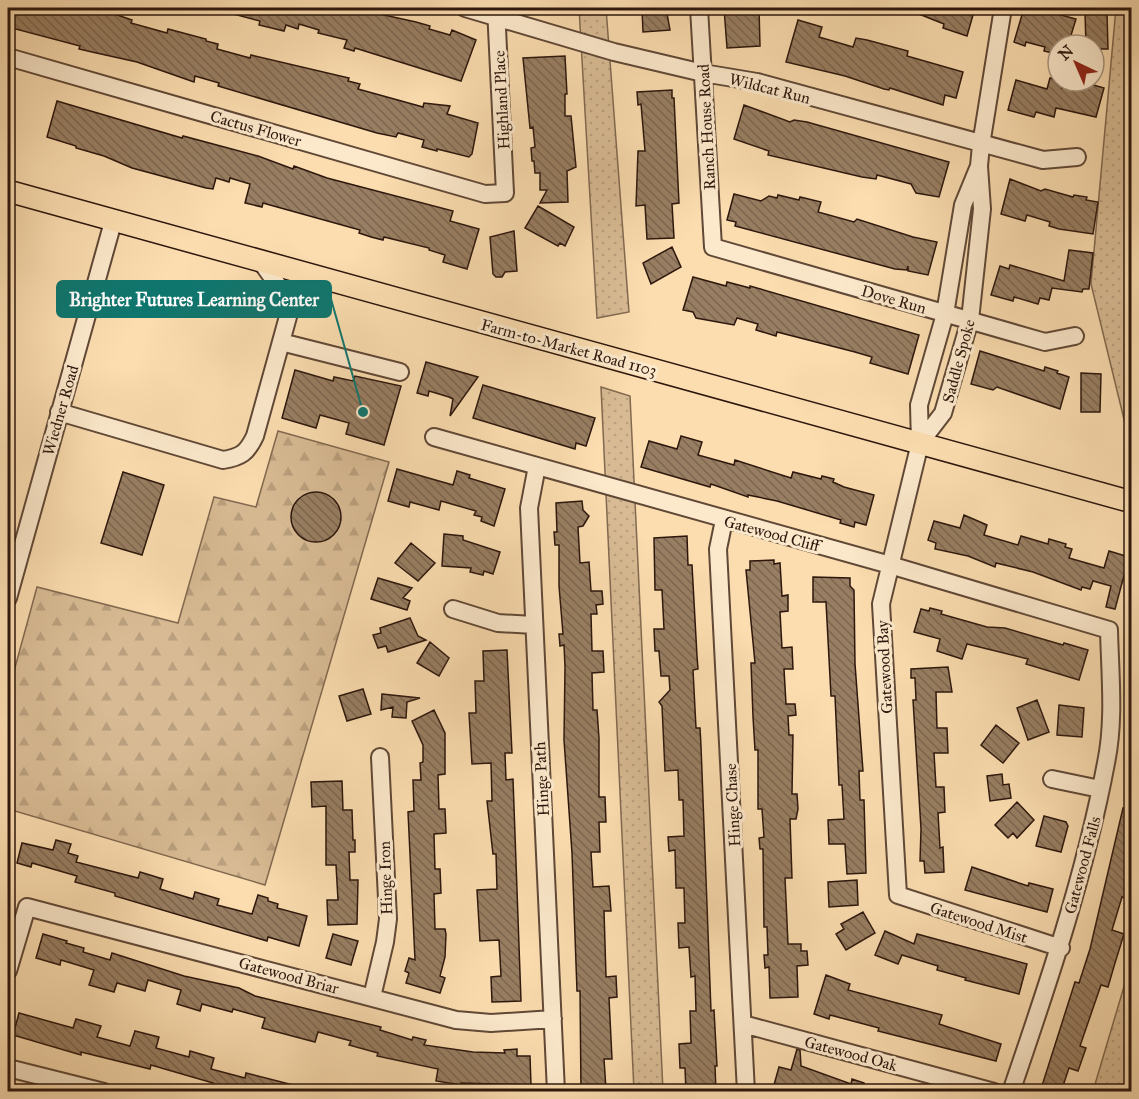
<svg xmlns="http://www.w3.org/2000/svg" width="1139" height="1099" viewBox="0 0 1139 1099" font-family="'IM FELL Great Primer',serif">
<defs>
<pattern id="grass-dots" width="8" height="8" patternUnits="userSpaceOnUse" patternTransform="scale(1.5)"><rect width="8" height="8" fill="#d8bb94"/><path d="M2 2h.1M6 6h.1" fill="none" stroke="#baa07e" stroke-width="1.8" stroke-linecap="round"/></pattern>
<pattern id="forest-firs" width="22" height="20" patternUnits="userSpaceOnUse" patternTransform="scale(1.5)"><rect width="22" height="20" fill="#d8bb94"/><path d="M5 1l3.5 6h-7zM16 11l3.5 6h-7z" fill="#baa07e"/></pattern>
<pattern id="building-back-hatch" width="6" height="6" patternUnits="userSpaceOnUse" patternTransform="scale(1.5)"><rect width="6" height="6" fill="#987e62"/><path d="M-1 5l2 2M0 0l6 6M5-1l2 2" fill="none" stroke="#7c664f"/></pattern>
</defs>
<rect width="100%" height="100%" fill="#fbddb0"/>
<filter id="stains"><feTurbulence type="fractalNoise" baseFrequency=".00333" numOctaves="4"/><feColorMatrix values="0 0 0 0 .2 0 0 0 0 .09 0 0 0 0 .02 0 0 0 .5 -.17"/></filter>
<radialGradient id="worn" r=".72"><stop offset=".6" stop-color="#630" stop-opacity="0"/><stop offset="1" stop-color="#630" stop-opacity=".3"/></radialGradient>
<path fill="url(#grass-dots)" stroke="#826950" stroke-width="1.5" d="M579 8H606L629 312 597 318Z
M1116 8H1132L1131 448 1091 284Z
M601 387 630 396 663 1091H634Z
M1131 963V1091H1093Z"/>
<path fill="url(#forest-firs)" stroke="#826950" stroke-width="1.5" d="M278 431 389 462 265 885 8 809V693L37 587 178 623 214 497 256 507Z"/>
<path fill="url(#building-back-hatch)" stroke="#2d170d" stroke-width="1.5" d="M8 8H97L132 20 131 23 167 33 168 29 206 39V41L218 44 217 49 250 58 251 55 349 78 348 81 360 84 358 89 423 107 424 103 450 106 447 114 478 123 472 154 469 157 437 149V151L422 147 424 140 398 133 396 137 377 133 218 86 219 83 195 76 194 82 137 62 92 52 79 49 80 46 8 27Z
M222 8H367L366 11 416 22 430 26 429 29 450 35 452 30 476 40 461 81 355 48 354 51 344 48 347 40 318 33 319 30 299 24 298 29 286 25 284 31 259 25 260 21 222 11Z
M666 8 670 30 643 32 642 9Z
M724 8H759L760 46 727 48Z
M910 8H975L967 36 943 28 944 24 909 10Z
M1024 8H1035L1076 19 1068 45H1058V49L1052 53 1044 51 1045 47 1026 42 1025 46 1014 42Z
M1107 12 1108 49H1094V45H1086L1085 13Z
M798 20 822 27 819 37 853 47 856 38 867 40 908 51 907 56 963 72 956 98 945 95 943 105 890 88 889 90 884 89 845 76 786 62Z
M565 56 567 94H565V116H571L576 167 567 171 568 202 540 203 547 190H540V173H535L534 161H532L531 148 535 147 533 127 530 128 523 58Z
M1050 78 1058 80 1062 88 1068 83 1082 87 1083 82 1104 88 1096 117 1056 108 1054 117 1036 112 1034 117 1008 110 1016 80 1047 89Z
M672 90V98H674L679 203 672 204 674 238 647 239 645 205 636 206 638 151H645L641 104 638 105 637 92Z
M57 101 182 138 183 136 258 156 293 169 294 166 327 178 453 211 450 221 479 229 467 269 443 262 445 255 429 250V248L384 237 383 240 371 237 359 233 360 230 270 205 263 203 262 207 245 203 250 184 230 178 229 182 216 178 213 189 206 188 132 168 104 156 76 148V146L47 137Z
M744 105 790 122 794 120 807 122 949 162 939 197 916 193 911 184 877 175 876 179 862 177 768 155 769 151 734 139Z
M1010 179 1041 191 1045 189 1073 197 1074 195 1087 197 1086 200 1098 202 1093 234 1059 229 1049 226 1050 222 1027 215 1025 221 1001 214Z
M734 194 761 201 769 196 777 198 778 195 799 200 800 197 821 202 818 212 854 222 857 219 913 237 937 242 928 275 908 271V266L907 270 895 269 735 226 736 222 727 220Z
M538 206 574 227 565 246 560 243 558 246 525 228Z
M514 231 517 271 505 272 502 277H496L493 274 490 237Z
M672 247 681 267 651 284 643 263Z
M1069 250 1093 253 1089 289H1083L1082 292 1052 288 1049 300 1040 298 1038 304 1014 297 1013 301 991 295 1000 266 1009 269 1010 265 1064 281Z
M693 277 726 286 727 282 750 288V286L919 335 908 374 870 363 872 357 855 352 777 332 776 336 756 330 758 324 737 318 734 325 696 318 693 312 683 310Z
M980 351 1044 371 1045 367 1058 371 1057 373 1069 377 1060 409 997 387 993 390 971 384Z
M426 362 478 377 450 416 453 399 449 397 429 391 428 396 417 393Z
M295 370 333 381 334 377 353 381 355 376 401 386 384 445 346 434 349 423 320 415 316 428 282 418Z
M1081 373 1101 374 1100 412H1081Z
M483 385 595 418 586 446 576 443 575 449 473 418Z
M681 436 702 442 698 455 734 465 735 460 791 478 793 472 821 479 822 476 834 479 833 482 844 487 874 495 866 525 855 522 854 527 840 523 841 520 777 501 748 495V497L711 484 710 487 641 467 649 441 677 449Z
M397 469 453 485 457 471 470 475 469 478 505 489 494 526 481 521 482 517 474 515 476 511 441 501 439 510 410 502 409 507 388 501Z
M123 472 164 485 142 555 101 543Z
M291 517a25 25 0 1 1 50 0a25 25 0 1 1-50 0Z
M582 501 583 510 589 516 583 526 578 527 580 563 589 562 591 591H602L603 604 596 605 597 614H591L592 651H603L604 672 592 673 593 710H597L599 738V797H605L606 822H599L600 852H591L593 887 609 886 611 911H604L606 977 616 976 617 997 609 998 612 1059H604L606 1089 581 1090 580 991H577L572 853 564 740 565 667 564 645 560 646 559 634H563L559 586V545H555L554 532H557L556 503Z
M964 515 987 525 984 535 1018 545 1021 536 1048 544 1049 539 1066 544 1065 547 1072 549 1069 558 1104 568 1109 551 1129 557 1115 609 1106 607 1111 586 1093 581 1090 589 1082 587 1081 590 1033 572 996 563 995 567 968 556 935 549 936 543 928 540 934 521 960 528Z
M444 534 463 536V540L500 552 493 574 484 571 483 575 470 572 471 568 442 566Z
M687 536 688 565H692L697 656 698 669 693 670 696 728H700L701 746 711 1011 714 1010 717 1066H715L716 1092H686L685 1068H680L679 1044 691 1043 690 1011H696L695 976 691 977 689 947 679 948 678 923H685L684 888H676L675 850 669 851 668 837 684 836 683 800H679L678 770 665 771 662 706 659 702 670 690 669 676H661L659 651H655L654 629H664L662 590H655L654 538Z
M411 543 435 563 418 581 395 563Z
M774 560V564L780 563 782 596 788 595V611L780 612 782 648 792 647 793 669H784L786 704H795L796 715 788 716 789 735H793L792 794H797L798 809 796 819H790L792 878H785L788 944H801V951H807L808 965 797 966 798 997 770 998 769 967 765 968 764 955H768L767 927H764L763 849H760L759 838 764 837 762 809H758V750H755L753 717 751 663H755L746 570H750V561Z
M813 577 850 578V586L854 590 855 664 863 771H859L860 800H864L866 873 847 874 845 844H829L828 820 844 819 842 785H839L835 696H831L826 602H813Z
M378 578 412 588 403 598 410 601 407 610 371 599Z
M930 608 942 611 941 614 987 627 1005 628 1063 645 1064 643 1088 650 1079 680 1026 664 1028 659 967 644 962 659 937 651 940 639 914 632 921 609 929 611Z
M410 618 418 636 426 640 388 652 386 646 378 648 373 635 381 633 380 628Z
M430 642 449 658 439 676 417 663Z
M507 650 512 753H505L506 780 513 779 521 1001 492 1002 491 977 501 976 499 940 480 941 477 890 497 889 496 854H493L487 801H492L491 763 472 764 469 713H476L475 681H484L483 651Z
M948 667 952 692H936L937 728H947L948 753H934L936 787H944L945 812 938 813 940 848 943 847 944 872 925 873 924 861H920L921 829 913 700H916L915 678H911V669Z
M363 689 371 714 347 721 339 696Z
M382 694 420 698 407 702 406 718 392 717 393 707 381 710Z
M1037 700 1049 732 1028 740 1017 708Z
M1059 705 1084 708 1082 737 1057 735Z
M434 710 445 733V774L438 775 439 809H445L446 833 434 834 435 869H440L441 893 434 894 435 929H445L446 934 445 957 440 976 445 978 440 993 406 983 409 973 405 971 409 958 415 960 408 812 414 811 413 780H421L420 763 423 762V745L412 721Z
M996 725 1019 743 1003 763 981 745Z
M1002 774 1003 785 1009 784 1011 798 990 801 987 776Z
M342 781 343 810H352L353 840H355V852H349L350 880H358L357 924 328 925 327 900H338L336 865H326V806L312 807 311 782Z
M1017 802 1034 820 1017 838 1013 833 1008 838 995 825Z
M1123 808 1131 811V853L1126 872 1131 874V900L1122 897 1112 930 1124 934 1115 963 1108 987 1101 985 1080 1046 1086 1048 1078 1071 1069 1068 1061 1092H1040L1075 982 1079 983 1090 949Z
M1044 816 1066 822 1068 826 1061 852 1036 846Z
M56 840 71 844 68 853 78 856 76 862 138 878 140 872 163 879 160 889 193 899 195 892 219 899 217 905 252 914 258 895 268 898V901L278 904 277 908 307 916 299 946 268 937 267 941 115 896V893L75 882 77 876 32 863 31 867 17 863 22 843 53 850Z
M972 867 1028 886 1029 883 1053 889 1047 912 965 890Z
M857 880 858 905 829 907 828 882Z
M863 912 875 933 846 950 836 934 844 929 841 924Z
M885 931 914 944 917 934 1027 964 1019 994 965 980 966 978 937 970 938 966 902 955 898 964 875 955Z
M43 934 67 941 66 943 84 948 83 952 110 960 112 953 184 976 239 988 255 996 381 1027 380 1030 412 1040 413 1037 426 1040 424 1045 473 1052 505 1053 504 1050 517 1049V1056H530L531 1085 461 1083V1085L436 1081 438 1069 377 1056 378 1053 349 1045 351 1041 318 1032 315 1042 262 1028 265 1018 233 1009 232 1012 202 1004 200 1011 177 1004 181 990 148 980 145 991 117 983 114 992 89 985 94 970 61 960 60 965 36 958Z
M333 934 358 941 351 965 326 958Z
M826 975 850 984 848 990 942 1015 939 1024 1001 1044 996 1061 878 1031 879 1028 830 1015 829 1019 814 1014Z
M19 1013 73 1028 76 1019 101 1026 97 1037 130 1046 135 1031 159 1037 156 1048 189 1057 190 1051 214 1058 211 1069 245 1078 246 1073 305 1088 304 1092H220L211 1089 213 1083 151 1065 150 1069 81 1052V1055L13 1035Z
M797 1049 800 1050 801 1066 851 1084 852 1079 864 1083 863 1087 868 1088V1092H772L779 1067 791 1070Z"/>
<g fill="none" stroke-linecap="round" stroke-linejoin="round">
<defs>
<path id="minor" d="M465 8 614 52 703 73 757 82 1043 160 1077 157
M699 8 713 247 1045 342 1075 336
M8 57 485 194 505 193 496 8
M979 166 963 205 945 314 919 405 920 443 881 604 898 895 1061 948
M262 263 282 291 289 313
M281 342 400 372
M59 412 223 460C241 457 247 453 255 436L289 313 303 296 329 281
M434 437 890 565 1109 630C1110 674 1115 720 1106 763 1085 875 1048 984 1011 1092
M920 443 943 413 970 320 982 209 979 166 981 145 1003 8
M537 466 529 508 556 1092
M724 520 718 549 746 1092
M8 598 113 222
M453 609 498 623 534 625
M1052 779 1100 789
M8 971 27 907 456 1020 491 1023 553 1019
M372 997 385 942 388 919 380 757
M743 1024 994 1092
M8 1068 104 1092"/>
<path id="major" d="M8 191 1132 502"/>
</defs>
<use href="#minor" stroke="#604836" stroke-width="20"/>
<use href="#major" stroke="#2d170d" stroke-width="24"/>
<use href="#minor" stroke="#fce9cc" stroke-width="16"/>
<use href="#major" stroke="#fbddb0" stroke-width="21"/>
</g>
<g text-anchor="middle" stroke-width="6" stroke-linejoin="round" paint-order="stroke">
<g font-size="16" fill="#2d170d" stroke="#fce9cc">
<text transform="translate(770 88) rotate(14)" y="6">Wildcat Run</text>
<text transform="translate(501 100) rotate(-93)" y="6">Highland Place</text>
<text transform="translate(706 127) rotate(-93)" y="6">Ranch House Road</text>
<text transform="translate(256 128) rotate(16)" y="6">Cactus Flower</text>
<text transform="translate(894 299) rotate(16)" y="6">Dove Run</text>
<text transform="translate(569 347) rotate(15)" y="6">Farm-to-Market Road 1103</text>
<text transform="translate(958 361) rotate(-75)" y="6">Saddle Spoke</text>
<text transform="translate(60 410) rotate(-74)" y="6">Wiedner Road</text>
<text transform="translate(772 533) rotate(15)" y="6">Gatewood Cliff</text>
<text transform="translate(884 667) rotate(-93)" y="6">Gatewood Bay</text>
<text transform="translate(541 779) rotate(-93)" y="6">Hinge Path</text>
<text transform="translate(732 805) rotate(-93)" y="6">Hinge Chase</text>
<text transform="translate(1082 865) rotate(-75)" y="6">Gatewood Falls</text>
<text transform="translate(385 878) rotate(-92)" y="6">Hinge Iron</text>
<text transform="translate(979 922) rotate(18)" y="6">Gatewood Mist</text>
<text transform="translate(289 975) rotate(15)" y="6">Gatewood Briar</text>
<text transform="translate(851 1053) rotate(15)" y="6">Gatewood Oak</text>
</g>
</g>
<path fill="none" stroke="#0f766e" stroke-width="2" d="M363 412L331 299"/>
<circle fill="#0f766e" stroke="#fce9cc" stroke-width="2" cx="363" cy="412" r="6"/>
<rect fill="#0f766e" stroke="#0f766e" stroke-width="2" x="57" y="281" width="274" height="36" rx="6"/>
<g font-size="18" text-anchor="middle" font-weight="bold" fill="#fff">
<text x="194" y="306">Brighter Futures Learning Center</text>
</g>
<rect width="1139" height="1099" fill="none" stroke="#fbddb0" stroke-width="30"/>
<rect x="9" y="9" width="1121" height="1081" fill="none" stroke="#2d170d" stroke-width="3"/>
<rect x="15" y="15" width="1109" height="1069" fill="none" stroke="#2d170d" stroke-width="1.5"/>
<g transform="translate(1076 63) rotate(316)"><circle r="28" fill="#fce9cc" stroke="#a99580" stroke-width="1.5"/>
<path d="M0-4.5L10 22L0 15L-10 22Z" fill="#8f2418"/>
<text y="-9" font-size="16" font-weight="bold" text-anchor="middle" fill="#2d170d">N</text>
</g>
<rect width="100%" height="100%" filter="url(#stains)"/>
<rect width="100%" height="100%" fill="url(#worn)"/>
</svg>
